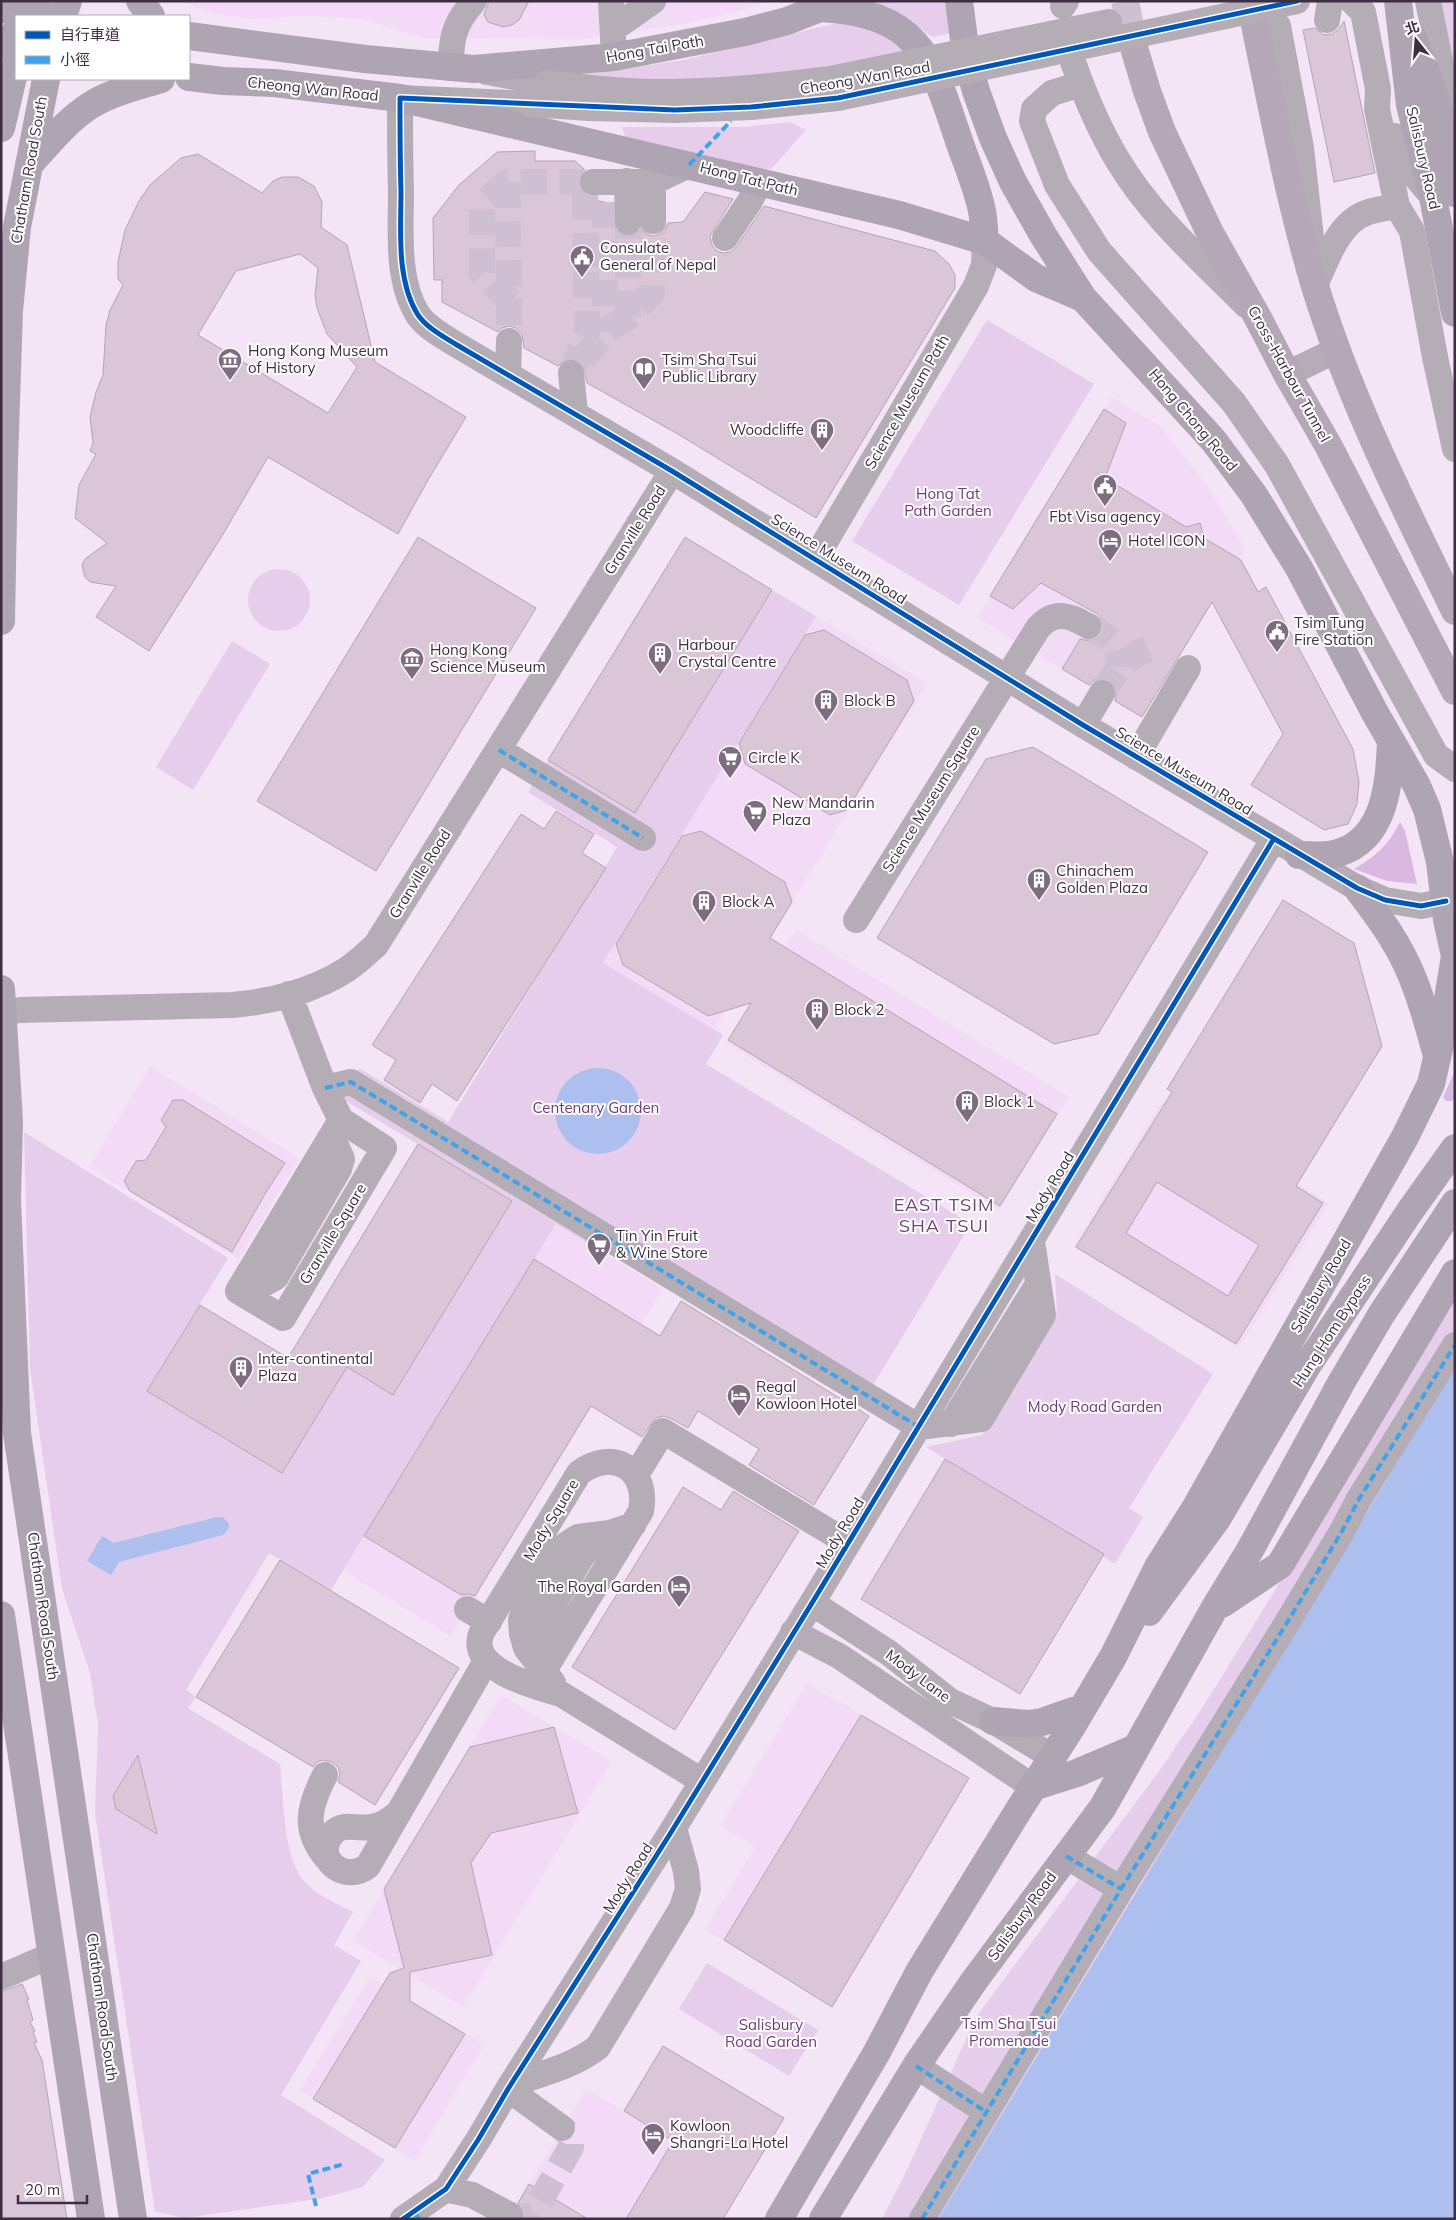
<svg xmlns="http://www.w3.org/2000/svg" width="1456" height="2220" viewBox="0 0 1456 2220" font-family="Mulish,'Noto Sans TC',sans-serif">
<rect width="100%" height="100%" fill="#f3e4f6"/>
<path fill="#f3dbf7" d="M184 1H769L747 9 684 24 583 39 423 38 362 19 303 15 251 19 212 13 196 8Z
M1112 397 1161 427 1207 485 1245 549 1142 717 977 618Z
M816 616 927 683 714 1030 603 963Z
M796 930 1069 1097 999 1210 726 1043Z
M150 1066 299 1158 239 1260 89 1167Z
M1162 1102 1329 1203 1239 1348 1073 1247Z
M556 1224 663 1289 451 1636 343 1571Z
M807 1683 969 1778 832 2007 705 1929 755 1847 720 1826Z
M501 1695 612 1761 463 2007 353 1941Z
M370 1977 484 2044 415 2161 300 2090Z
M663 2046 784 2118 723 2219H508L586 2089 624 2111Z"/>
<path fill="#e7cdec" d="M868 1H948L955 32 932 37C911 21 892 10 868 1Z
M1440 1H1455V85Z
M845 21 905 41 909 52 870 60 697 85 565 77 684 60Z
M790 122 806 130 772 168 761 171 625 137 622 127H744Z
M987 320 1094 384 959 605 852 541Z
M248 600a31 31 0 1 1 62 0a31 31 0 1 1-62 0Z
M772 590 816 616 603 963 723 1035 706 1064 971 1224 873 1385 608 1226 594 1247 556 1224 331 1590 269 1553 186 1690 196 1697 188 1708 280 1764C283 1794 283 1858 304 1881 316 1895 337 1904 353 1912L334 1945 361 1961 281 2095 385 2160 363 2187 323 2198 184 2218 155 2211 95 1813 98 1725 90 1673 62 1589 30 1368 24 1132 228 1258 147 1391 282 1473 347 1367 393 1395 512 1201 341 1098 359 1068 448 1122 617 847 528 792 548 760 635 812Z
M232 641 270 664 193 790 156 767Z
M1055 1274 1213 1374 1129 1508 1143 1517 1115 1564 926 1447 982 1435 1057 1312Z
M1455 1298V1367L938 2219H882L907 2170 976 2017 1157 1774 1203 1707Z
M707 1963 818 2030 789 2076 679 2009Z"/>
<path fill="#dab9e0" d="M1400 822 1405 831 1417 884 1387 881 1354 869C1377 855 1388 846 1400 822Z
M1455 1071V1098L1452 1101H1446L1443 1097Z"/>
<path fill="#acbfef" d="M555 1111a43 43 0 1 1 86 0a43 43 0 1 1-86 0Z
M1455 1367V2219H938Z
M218 1517H223L229 1524V1528L223 1535 119 1562 111 1575 87 1561 102 1536 114 1543Z"/>
<path fill="#dac6d6" stroke="#b5a4b3" fill-rule="evenodd" d="M489 1H529L519 20 512 25 503 27 488 22 484 15Z
M1344 21 1375 173 1334 182 1303 30 1315 28 1324 35 1332 34 1338 30Z
M535 151V161H575L585 170 580 175 578 182 580 189 586 195 594 197V200L609 203 613 206 615 229 621 235 629 237 635 235 641 230 646 234 653 236 660 234 666 229 668 223 683 222 705 192 733 199 710 236 712 245 717 251 723 253 731 252 737 246 764 206 935 251 949 264 955 275V288L816 518 676 433 587 383 583 365 578 360 569 358 563 361 558 366 524 348 522 334 516 328 509 326 502 328 498 332 442 302V280H434L433 218 459 185 497 152Z
M198 154 262 193 273 181 282 177H298L314 186 322 202 321 227 347 245 375 362 466 417 428 480 398 534 268 457 222 536 149 651 96 617 116 586 90 582 85 577 82 565 85 559 107 543 75 518 79 485 96 454 90 451 93 443 90 417 96 392 103 375 106 325 110 310 123 285 118 279V262L125 230 139 201 150 185 181 158ZM300 254 318 268 315 295 317 308 327 334 357 367 328 413 198 335 236 271Z
M1104 409 1126 423 1105 478 1186 527 1200 523 1204 538 1241 560 1258 592 1266 587 1353 749 1359 782 1357 804 1348 824 1324 830 1251 785 1283 734 1212 602 1142 717 1115 701 1117 693 1115 685 1110 680 1102 678 1094 680 1089 685 1062 669 1080 639 1089 641 1096 639 1101 634 1103 625 1101 618 1096 613 1041 583 1013 609 990 596Z
M418 537 536 608 376 871 257 801Z
M685 537 772 590 635 813 548 760Z
M824 630 907 680 914 701 847 810 830 815 745 764 739 743 805 635Z
M1033 747 1208 852 1098 1034 1054 1044 877 938 986 759Z
M556 811 594 834 582 853 606 868 457 1101 432 1084 420 1103 384 1080 396 1060 372 1045 521 814 544 829Z
M701 831 785 882 792 902 770 938 1057 1114 1000 1206 728 1040 751 1003 708 1016 623 965 616 944 682 836Z
M1283 900 1354 943 1382 1046 1296 1186 1323 1203 1236 1344 1076 1247 1172 1092 1167 1089ZM1157 1182 1259 1245 1228 1296 1126 1233Z
M173 1100H183L285 1163 265 1194 232 1252 130 1191 124 1181 136 1161 146 1160 166 1127 161 1120Z
M418 1144 512 1201 393 1395 347 1367 282 1473 147 1391 200 1305 288 1358Z
M534 1259 660 1336 681 1301 869 1416 814 1505 749 1465 759 1449 698 1411 688 1428 670 1418 664 1416 656 1418 642 1437 591 1406 475 1596 468 1594 461 1595 364 1536Z
M945 1459 1104 1554 1020 1694 861 1599Z
M683 1487 721 1510 733 1491 799 1531 675 1730 572 1667Z
M280 1560 459 1668 375 1805 338 1782 340 1773 338 1767 332 1762 323 1760 317 1762 313 1767 196 1697Z
M861 1715 969 1778 832 2007 724 1940Z
M554 1727 578 1813 491 1833 471 1863 492 1955 410 1972V2001L465 2034 395 2148 313 2099 390 1973 404 1968 384 1889 470 1747Z
M138 1755 157 1834 116 1809 113 1796Z
M22 1984 29 1999 27 2000 33 2020 30 2022 35 2031 33 2032 37 2042 34 2043 42 2060 67 2219H1V1992Z
M663 2046 784 2118 723 2219H626L673 2141 624 2111Z
M529 2184 588 2219H524L523 2207 518 2203Z"/>
<g fill="none" stroke-linecap="round" stroke-linejoin="round">
<path stroke="#cfbfd2" stroke-width="26" stroke-dasharray="26 13" stroke-linecap="butt" d="M507 182 509 273V341
M605 202V332
M510 302 482 273V205L507 182H593
M628 317V222
M583 359 605 332 628 317 652 293 653 221
M571 373 587 330 585 182
M1088 626C1108 637 1120 641 1119 667
M1102 693C1117 670 1124 658 1150 648
M510 2215 518 2218 533 2214 571 2147V2136L562 2128"/>
<path stroke="#cfbfd2" stroke-width="28" stroke-dasharray="28 14" stroke-linecap="butt" d="M1125 1 1135 51"/>
<path stroke="#b5adb6" stroke-width="26" d="M611 1 614 57
M1352 1 1363 12 1378 89 1377 109 1397 206 1412 231 1435 357 1455 449
M1428 1 1451 116
M1063 6 1066 1
M1327 20 1330 1
M1278 26 1301 148 1312 247
M613 29 653 1
M1073 62C1085 96 1099 129 1117 159 1150 215 1201 260 1246 305
M450 68C452 37 453 25 474 1
M487 72 547 83
M1081 84 1052 93 1034 109 1032 121 1057 185 1099 251 1234 403 1277 465 1436 755 1455 769
M531 104 400 98C400 129 400 160 401 191 401 230 396 280 418 315 427 328 444 337 457 345L672 471 1083 725 1357 888 1385 900 1421 906 1446 901
M1395 136 1399 157 1433 197
M627 181 628 222
M593 182H653L689 165
M653 221V182
M725 238 750 201 759 183
M1315 285C1327 260 1338 223 1366 213 1376 209 1387 208 1397 206
M571 373 575 413
M508 374 509 341
M1287 374 1337 350
M815 559 976 286 984 265 985 241
M1083 725 1102 693
M499 750 643 838
M1136 757 1188 668
M856 920 1038 628C1054 610 1070 615 1088 626
M289 994 325 1088 341 1120 384 1148 283 1318 238 1291 341 1120
M1 1013 20 1010 232 1005C271 1002 313 991 346 970 357 963 366 954 376 945L672 471
M325 1088 351 1082 919 1427 981 1419 1043 1315 1032 1241
M238 1291 265 1283 276 1277 339 1169 342 1159 332 1137
M951 1424 1038 1284
M636 1475 663 1431 848 1543
M812 1603 889 1653 950 1701 993 1721 1053 1757
M467 1609 489 1622
M793 1632 839 1656 1033 1787
M535 1660C538 1622 563 1590 581 1558L589 1548 610 1534
M543 1672 641 1511C649 1469 613 1447 579 1473L482 1632C465 1669 536 1687 561 1694L702 1781
M553 1683 526 1648 522 1634 521 1620 525 1607 561 1548 578 1537 610 1533 633 1525
M325 1775C308 1808 302 1831 330 1862
M398 1813C390 1820 382 1826 371 1827 356 1830 343 1821 332 1834 312 1857 344 1885 368 1866L486 1661
M1066 1856 1121 1889
M1 1977 52 1955
M916 2066 986 2112
M512 2084C541 2074 574 2066 598 2047L682 1908 688 1889 686 1871 674 1828
M508 2089 562 2128
M446 2189 472 2195 510 2215
M403 2219 446 2189 478 2140 508 2089 670 1834 812 1603 1273 840
M922 2219 1121 1889 1285 1626 1341 1533 1359 1499 1455 1345"/>
<path stroke="#afa4b1" stroke-width="28" d="M140 1 151 16
M1398 1 1410 105 1433 197 1455 313
M820 8C918 13 931 56 958 138 966 162 977 186 982 211 984 221 984 231 985 241
M1 9 29 12 47 16
M63 16 68 1
M189 36 365 59 474 69 614 57 745 32 787 21 820 8 829 1
M1413 38 1437 103 1455 193
M7 45 16 31
M189 77 223 81 274 83 400 98 899 215 985 241 1036 278 1083 298
M1 128 16 64
M29 165C48 144 67 120 91 105 112 92 138 86 161 79
M1 621 4 461 9 311 17 227 46 79
M1299 855C1311 855 1327 857 1338 853 1386 839 1389 783 1391 742
M1357 888C1379 917 1400 945 1413 979 1423 1003 1429 1028 1436 1052
M1 989 9 1121 7 1201 17 1433 133 2219
M1222 1604 1280 1565 1455 1273
M1149 1612 1217 1519 1307 1366 1410 1211 1455 1148
M1 1615 91 2219
M993 1721 1028 1724 1042 1722 1082 1708
M1033 1787 1077 1773 1136 1748
M779 2219 877 2052 919 1972 1018 1811 1071 1728 1113 1657 1158 1567 1196 1507 1405 1137 1431 1084 1442 1036 1455 956 1447 920 1440 862 1427 809 1416 784 1375 713 1299 568 1254 495 1214 441 1083 298 1043 235 1013 182 993 138 976 91 966 55 959 1
M823 2219 916 2066 974 1981 1103 1807 1214 1609 1250 1550 1341 1383 1381 1315 1455 1203"/>
<path stroke="#b5a8b6" stroke-width="28" d="M1255 25C1273 112 1289 198 1314 283 1349 398 1403 504 1455 611
M1135 51 1147 91 1162 132 1210 233 1258 318 1287 374 1328 445 1455 691"/>
<path stroke="#b5adb6" stroke-width="26" d="M547 83C589 88 631 93 673 92 726 91 778 86 830 79L1109 22
M531 104 589 108 675 110 751 107 838 98 1297 1"/>
<path stroke="#3fa3ec" stroke-width="4" stroke-dasharray="8 4" stroke-linecap="butt" d="M689 165 731 121
M499 750 643 838
M325 1088 351 1082 919 1427
M1066 1856 1121 1889
M916 2066 986 2112
M316 2206 308 2174 344 2164
M413 2213 421 2219
M922 2219 1121 1889 1285 1626 1341 1533 1359 1499 1455 1345"/>
<defs>
<path id="cycleway" d="M1297 1 838 98 751 107 675 110 400 98C400 129 400 160 401 191 401 230 396 280 418 315 427 328 444 337 457 345L672 471 1083 725 1357 888 1385 900 1421 906 1446 901
M403 2219 446 2189 478 2140 508 2089 670 1834 812 1603 1273 840"/>
</defs>
<use href="#cycleway" stroke="#fff" stroke-width="8"/>
<use href="#cycleway" stroke="#0057b8" stroke-width="5"/>
</g>
<defs>
<symbol id="civic-pin" viewBox="-11 -11 22 30"><path d="M0 17L-7.5 6A9.5 9.5 0 1 1 7.5 6Z" fill="#7e6d81" stroke="#fff"/><path d="M-.6-6.5H3V-4.5H.6V-3L4-1V1h2V6H-6V1h2V-1L-.6-3ZM-1.2 2.5V6h2.4V2.5Z" fill="#fff"/></symbol>
<symbol id="museum-pin" viewBox="-11 -11 22 30"><path d="M0 17L-7.5 6A9.5 9.5 0 1 1 7.5 6Z" fill="#7e6d81" stroke="#fff"/><path d="M0-6L6-3V-2H-6V-3ZM-5-1h2V3h-2ZM-1-1h2V3h-2ZM3-1h2V3H3ZM-6 4H6V6H-6Z" fill="#fff"/></symbol>
<symbol id="library-pin" viewBox="-11 -11 22 30"><path d="M0 17L-7.5 6A9.5 9.5 0 1 1 7.5 6Z" fill="#7e6d81" stroke="#fff"/><path d="M-6-4Q-3-5.5-.7-3.5V5Q-3 3-6 4ZM6-4Q3-5.5 .7-3.5V5Q3 3 6 4Z" fill="#fff"/></symbol>
<symbol id="building-pin" viewBox="-11 -11 22 30"><path d="M0 17L-7.5 6A9.5 9.5 0 1 1 7.5 6Z" fill="#7e6d81" stroke="#fff"/><path d="M-4-6H4V6H1V3H-1V6H-4ZM-2.5-4.3h1.7v1.8h-1.7ZM.8-4.3h1.7v1.8H.8ZM-2.5-1h1.7V.8h-1.7ZM.8-1h1.7V.8H.8Z" fill="#fff"/></symbol>
<symbol id="hotel-pin" viewBox="-11 -11 22 30"><path d="M0 17L-7.5 6A9.5 9.5 0 1 1 7.5 6Z" fill="#7e6d81" stroke="#fff"/><path d="M-6-4.5h1.5V1H6V5H4.5V3h-9V5H-6ZM-4 0a1.8 1.8 0 1 1 3.6 0ZM.5 0V-2.5h3Q6-2.5 6 0Z" fill="#fff"/></symbol>
<symbol id="supermarket-pin" viewBox="-11 -11 22 30"><path d="M0 17L-7.5 6A9.5 9.5 0 1 1 7.5 6Z" fill="#7e6d81" stroke="#fff"/><path d="M-6-5.5h2.5l.6 2H6L4.5 2H-2.5L-4.4-4H-6ZM-1.5 3.2a1.3 1.3 0 1 0 .1 0ZM3 3.2a1.3 1.3 0 1 0 .1 0Z" fill="#fff"/></symbol>
</defs>
<g fill-rule="evenodd">
<use href="#civic-pin" x="568" y="243" width="28" height="38"/>
<use href="#museum-pin" x="216" y="346" width="28" height="38"/>
<use href="#library-pin" x="630" y="355" width="28" height="38"/>
<use href="#building-pin" x="808" y="416" width="28" height="38"/>
<use href="#civic-pin" x="1091" y="472" width="28" height="38"/>
<use href="#hotel-pin" x="1096" y="527" width="28" height="38"/>
<use href="#civic-pin" x="1263" y="618" width="28" height="38"/>
<use href="#building-pin" x="646" y="640" width="28" height="38"/>
<use href="#museum-pin" x="398" y="645" width="28" height="38"/>
<use href="#building-pin" x="812" y="687" width="28" height="38"/>
<use href="#supermarket-pin" x="716" y="744" width="28" height="38"/>
<use href="#supermarket-pin" x="741" y="798" width="28" height="38"/>
<use href="#building-pin" x="1025" y="866" width="28" height="38"/>
<use href="#building-pin" x="690" y="888" width="28" height="38"/>
<use href="#building-pin" x="803" y="996" width="28" height="38"/>
<use href="#building-pin" x="953" y="1088" width="28" height="38"/>
<use href="#supermarket-pin" x="585" y="1231" width="28" height="38"/>
<use href="#building-pin" x="227" y="1354" width="28" height="38"/>
<use href="#hotel-pin" x="725" y="1382" width="28" height="38"/>
<use href="#hotel-pin" x="665" y="1573" width="28" height="38"/>
<use href="#hotel-pin" x="639" y="2121" width="28" height="38"/>
</g>
<g text-anchor="middle" stroke-width="4" stroke-linejoin="round" paint-order="stroke">
<g font-size="15" fill="#3f2d42" stroke="#fff">
<text transform="translate(655 49) rotate(-10)" y="5">Hong Tai Path</text>
<text transform="translate(865 78) rotate(-10)" y="5">Cheong Wan Road</text>
<text transform="translate(313 89) rotate(6)" y="5">Cheong Wan Road</text>
<text transform="translate(1423 158) rotate(77)" y="5">Salisbury Road</text>
<text transform="translate(29 170) rotate(-80)" y="5">Chatham Road South</text>
<text transform="translate(749 179) rotate(14)" y="5">Hong Tat Path</text>
<text transform="translate(1289 374) rotate(61)" y="5">Cross-Harbour Tunnel</text>
<text transform="translate(907 402) rotate(-60)" y="5">Science Museum Path</text>
<text transform="translate(1193 420) rotate(50)" y="5">Hong Chong Road</text>
<text transform="translate(635 530) rotate(-58)" y="5">Granville Road</text>
<text transform="translate(839 559) rotate(32)" y="5">Science Museum Road</text>
<text transform="translate(1184 771) rotate(31)" y="5">Science Museum Road</text>
<text transform="translate(931 799) rotate(-58)" y="5">Science Museum Square</text>
<text transform="translate(420 874) rotate(-58)" y="5">Granville Road</text>
<text transform="translate(1050 1187) rotate(-59)" y="5">Mody Road</text>
<text transform="translate(333 1234) rotate(-59)" y="5">Granville Square</text>
<text transform="translate(1321 1286) rotate(-60)" y="5">Salisbury Road</text>
<text transform="translate(1332 1331) rotate(-57)" y="5">Hung Hom Bypass</text>
<text transform="translate(551 1520) rotate(-59)" y="5">Mody Square</text>
<text transform="translate(840 1533) rotate(-59)" y="5">Mody Road</text>
<text transform="translate(43 1606) rotate(82)" y="5">Chatham Road South</text>
<text transform="translate(918 1676) rotate(37)" y="5">Mody Lane</text>
<text transform="translate(628 1878) rotate(-58)" y="5">Mody Road</text>
<text transform="translate(1022 1916) rotate(-54)" y="5">Salisbury Road</text>
<text transform="translate(102 2007) rotate(82)" y="5">Chatham Road South</text>
</g>
<g font-size="15" fill="#3f2d42" stroke="#fff" text-anchor="start">
<text x="600" y="253">Consulate<tspan x="600" dy="17">General of Nepal</tspan></text>
<text x="248" y="356">Hong Kong Museum<tspan x="248" dy="17">of History</tspan></text>
<text x="662" y="365">Tsim Sha Tsui<tspan x="662" dy="17">Public Library</tspan></text>
<text x="804" y="435" text-anchor="end">Woodcliffe</text>
<text x="1105" y="522" text-anchor="middle">Fbt Visa agency</text>
<text x="1128" y="546">Hotel ICON</text>
<text x="1294" y="628">Tsim Tung<tspan x="1294" dy="17">Fire Station</tspan></text>
<text x="678" y="650">Harbour<tspan x="678" dy="17">Crystal Centre</tspan></text>
<text x="430" y="655">Hong Kong<tspan x="430" dy="17">Science Museum</tspan></text>
<text x="844" y="706">Block B</text>
<text x="748" y="763">Circle K</text>
<text x="772" y="808">New Mandarin<tspan x="772" dy="17">Plaza</tspan></text>
<text x="1056" y="876">Chinachem<tspan x="1056" dy="17">Golden Plaza</tspan></text>
<text x="722" y="907">Block A</text>
<text x="834" y="1015">Block 2</text>
<text x="984" y="1107">Block 1</text>
<text x="616" y="1241">Tin Yin Fruit<tspan x="616" dy="17">&amp; Wine Store</tspan></text>
<text x="258" y="1364">Inter-continental<tspan x="258" dy="17">Plaza</tspan></text>
<text x="756" y="1392">Regal<tspan x="756" dy="17">Kowloon Hotel</tspan></text>
<text x="662" y="1592" text-anchor="end">The Royal Garden</text>
<text x="670" y="2131">Kowloon<tspan x="670" dy="17">Shangri-La Hotel</tspan></text>
</g>
<g font-size="15" fill="#73387d" stroke="#fff">
<text x="948" y="499">Hong Tat<tspan x="948" dy="17">Path Garden</tspan></text>
<text x="596" y="1113">Centenary Garden</text>
<text x="1095" y="1412">Mody Road Garden</text>
<text x="1009" y="2029">Tsim Sha Tsui<tspan x="1009" dy="17">Promenade</tspan></text>
<text x="771" y="2030">Salisbury<tspan x="771" dy="17">Road Garden</tspan></text>
</g>
<g font-size="18" letter-spacing="1" fill="#6e4575" stroke="#fff">
<text x="944" y="1211">EAST TSIM<tspan x="944" dy="21">SHA TSUI</tspan></text>
</g>
</g>
<rect width="1456" height="2220" fill="none" stroke="#3f2d42" stroke-width="5"/>
<rect x="15" y="15" width="175" height="65" fill="#ffffff" stroke="#b2abb3"/>
<rect x="25" y="31" width="25" height="8" fill="#0057b8" stroke="#b2abb3"/>
<text x="60" y="40" font-size="15" fill="#3f2d42">自行車道</text>
<rect x="25" y="56" width="25" height="8" fill="#3fa3ec" stroke="#b2abb3"/>
<text x="60" y="65" font-size="15" fill="#3f2d42">小徑</text>
<g transform="translate(1416 40) rotate(343)" stroke="#ffffff" stroke-width="4" paint-order="stroke">
<path d="M0-4L9 19L0 12L-9 19Z" fill="#3f2d42"/>
<text y="-8" font-size="14" font-weight="bold" text-anchor="middle" fill="#3f2d42">北</text>
</g>
<path d="M18 2195v8h69v-8" fill="none" stroke="#3f2d42" stroke-width="2.5"/>
<text x="25" y="2195" font-size="15" fill="#3f2d42" stroke="#ffffff" stroke-width="4" paint-order="stroke">20 m</text>
</svg>
